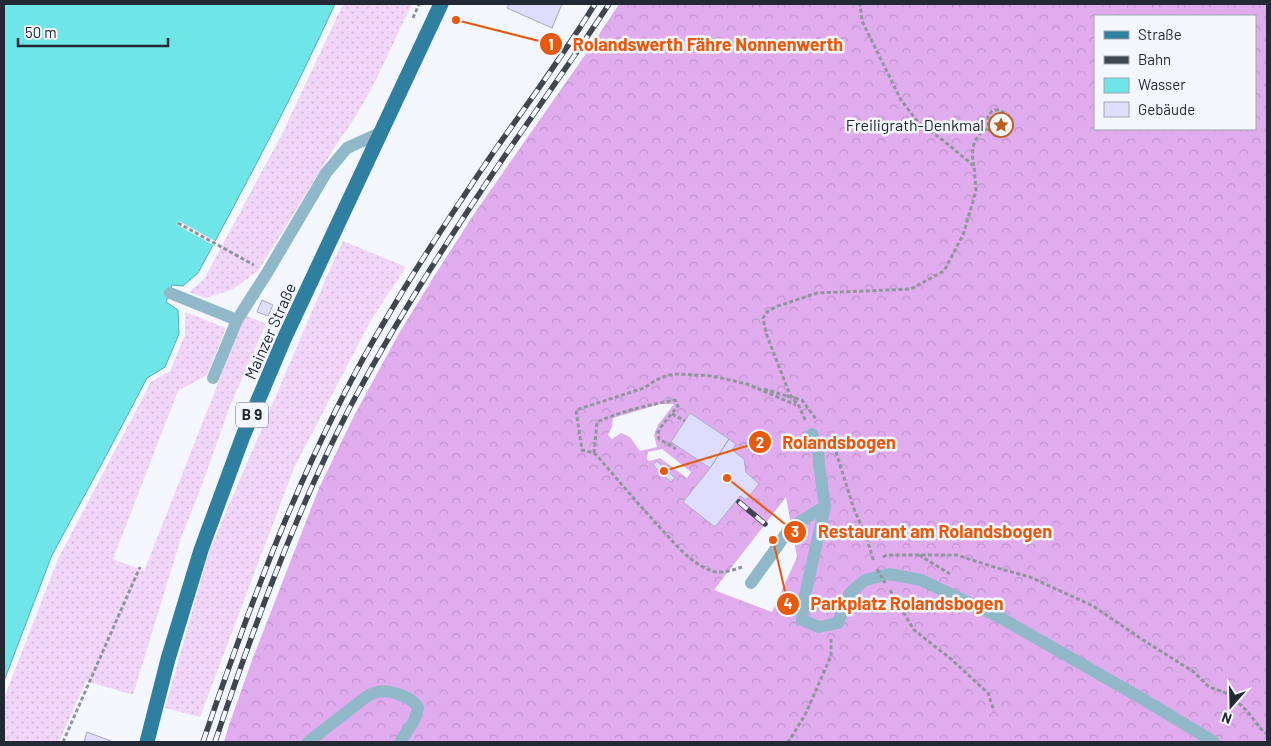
<svg xmlns="http://www.w3.org/2000/svg" width="1271" height="746" viewBox="0 0 1271 746" font-family="Barlow,sans-serif">
<defs>
<pattern id="grass-dots" width="8" height="8" patternUnits="userSpaceOnUse" patternTransform="scale(1.25)"><rect width="8" height="8" fill="#f2d6f9"/><path d="M2 2h.1M6 6h.1" fill="none" stroke="#cfb8d6" stroke-width="1.8" stroke-linecap="round"/></pattern>
<pattern id="forest-crowns" width="20" height="18" patternUnits="userSpaceOnUse" patternTransform="scale(1.25)"><rect width="20" height="18" fill="#e0acee"/><path d="M2 6a3 3 0 1 1 6 0M12 15a3 3 0 1 1 6 0" fill="none" stroke="#c094cd"/></pattern>
</defs>
<rect width="100%" height="100%" fill="#f4f8fe"/>
<path fill="url(#grass-dots)" d="M343 4H412C389 51 370 100 338 142L258 271 233 289 206 298 189 292 204 279 282 134Z
M343 241 406 267 371 320 294 468 200 717 165 708 209 552 330 269Z
M185 312 226 328 207 375 178 391 113 559 144 571 245 315 266 324 230 406 199 493 181 538 133 695 86 681 59 742H4V698L58 559 151 382 170 371 185 335Z"/>
<path fill="url(#forest-crowns)" fill-rule="evenodd" d="M619 4H1267V742H224L228 728 251 663 319 488 355 414 398 335 433 278 474 214 592 45ZM1095 16H1255V129H1095ZM660 404H674L658 425 654 435 657 447 640 451 630 437 621 433 612 439 608 435 612 427 613 418ZM690 413 729 439 710 468 671 442ZM662 449 691 472 687 478 660 458 649 461 647 459 648 452ZM786 497 797 557 772 612 714 590Z"/>
<path fill="#6ee5e7" stroke="#57adb1" d="M4 4H335C293 96 246 184 198 273L183 286 172 285 166 302 178 310 179 334 165 367 147 378 107 454 52 555 4 681Z"/>
<path fill="#f4f8fe" d="M179 221 217 242 215 246 177 225Z"/>
<path fill="#dfddfe" stroke="#aaa8c8" d="M509 4H562L552 28 507 8Z
M262 300 273 305 268 316 257 312Z
M690 413 729 439 710 468 671 442Z
M729 439 736 444 732 450 744 459 746 472 759 484 746 500 740 496 715 527 683 502 710 468Z
M657 461 675 478 671 482 653 465Z
M87 732 111 741 110 742H84Z"/>
<g fill="none" stroke-linecap="round" stroke-linejoin="round">
<path stroke="#90959d" stroke-width="3" stroke-dasharray="4 2.5" stroke-linecap="butt" d="M413 18 419 4
M995 110H1000L1008 115 1010 130 1005 135H995L988 129V116L992 111Z
M974 166C971 155 972 140 982 132 986 128 992 127 997 124
M178 223 254 265
M764 389 787 396
M795 398 802 400 816 419
M672 414 685 421
M805 420 799 406 790 395 766 333 763 318 768 311 778 306 817 293 911 289 944 271 963 235 976 191 974 166 944 141 918 122 901 100 862 21 860 4
M836 452 854 509 866 536 874 562
M594 453 597 422C622 411 648 405 675 400L678 406 660 428 658 433 659 439 676 449
M919 555 950 574
M883 557 887 555H957L997 568 1030 577 1093 606 1143 640 1194 672 1209 687 1229 694 1247 711 1261 729 1267 734
M742 567C733 570 722 574 712 571 692 564 678 547 664 532 642 508 621 484 600 459L594 453 582 450 576 410 644 388 656 380 668 375 679 374 712 376 747 384 796 405
M890 590 914 630 951 659 988 693 994 711
M63 742 140 567
M787 742 789 741 805 715 831 656V639"/>
<path stroke="#91b8c9" stroke-width="12" d="M170 293 237 320
M213 378 237 320 267 273 326 173 347 148 380 133
M812 434 818 446 819 464 825 506 804 600 802 620 819 627 838 623 850 593 865 580 889 574 921 580 1001 618 1141 698 1214 742
M751 583 772 554 790 528 825 506
M308 742 366 697C369 695 373 693 377 692 389 689 413 697 418 708L414 721 400 742"/>
<path stroke="#2f80a0" stroke-width="15" d="M147 742 168 659 201 550 243 436 284 339 441 4"/>
<defs>
<path id="rail" d="M739 502 765 524
M203 742C252 598 305 455 383 324 418 264 456 207 495 150 529 102 564 54 595 4
M215 742C253 629 294 516 349 409 395 322 448 239 504 157 539 106 575 56 609 4"/>
</defs>
<use href="#rail" stroke="#3f4650" stroke-width="5.5"/>
<use href="#rail" stroke="#f4f8fe" stroke-width="4" stroke-dasharray="11" stroke-linecap="butt"/>
<path stroke="#90959d" stroke-width="3" stroke-dasharray="4 2.5" stroke-linecap="butt" d="M787 396 795 398
M877 569 885 583"/>
</g>
<defs>
<symbol id="sight-ring" viewBox="-11 -11 22 22"><circle r="9.5" fill="#f4f8fe" stroke="#be5e1b" stroke-width="1.5"/><path d="M0-6L1.8-2.2L6-1.7L2.9 1.2L3.7 5.4L0 3.3L-3.7 5.4L-2.9 1.2L-6-1.7L-1.8-2.2Z" fill="#be5e1b"/></symbol>
</defs>
<g fill-rule="evenodd">
<use href="#sight-ring" x="987" y="111" width="28" height="28"/>
</g>
<g text-anchor="middle" stroke-width="5" stroke-linejoin="round" paint-order="stroke">
<rect fill="#f4f8fe" stroke="#616771" stroke-width="1" x="236" y="402.5" width="32" height="25" rx="4"/>
<g font-size="15" font-weight="bold" fill="#222934">
<text x="252" y="420">B 9</text>
</g>
<g font-size="16" fill="#222934" stroke="#f4f8fe" text-anchor="end">
<text x="984" y="131">Freiligrath-Denkmal</text>
</g>
<g font-size="16" fill="#222934" stroke="#f4f8fe">
<text transform="translate(270 331) rotate(-66)" y="6">Mainzer Straße</text>
</g>
</g>
<path fill="none" stroke="#e8590c" stroke-width="2" d="M456 20L551 44M664 471L760 442M727 478L795 532M773 540L788 604"/>
<g fill="#e8590c" stroke="#f4f8fe" stroke-width="2">
<circle cx="456" cy="20" r="5"/>
<circle cx="664" cy="471" r="5"/>
<circle cx="727" cy="478" r="5"/>
<circle cx="773" cy="540" r="5"/>
<circle cx="551" cy="44" r="12"/>
<circle cx="760" cy="442" r="12"/>
<circle cx="795" cy="532" r="12"/>
<circle cx="788" cy="604" r="12"/>
</g>
<g font-size="15" text-anchor="middle" font-weight="bold" fill="#fff">
<text x="551" y="50">1</text>
<text x="760" y="448">2</text>
<text x="795" y="537">3</text>
<text x="788" y="609">4</text>
</g>
<g font-size="18" text-anchor="middle" font-weight="bold" fill="#e8590c" stroke="#f4f8fe" stroke-width="5" stroke-linejoin="round" paint-order="stroke">
<text x="708" y="51">Rolandswerth Fähre Nonnenwerth</text>
<text x="839" y="449">Rolandsbogen</text>
<text x="935" y="538">Restaurant am Rolandsbogen</text>
<text x="907" y="610">Parkplatz Rolandsbogen</text>
</g>
<rect width="1271" height="746" fill="none" stroke="#222934" stroke-width="10"/>
<rect x="1094" y="15" width="162" height="115" fill="#f4f8fe" stroke="#a0a5ad"/>
<rect x="1104" y="31" width="25" height="8" fill="#2f80a0" stroke="#a0a5ad"/>
<text x="1138" y="40" font-size="15" fill="#222934">Straße</text>
<rect x="1104" y="56" width="25" height="8" fill="#3f4650" stroke="#a0a5ad"/>
<text x="1138" y="65" font-size="15" fill="#222934">Bahn</text>
<rect x="1104" y="78" width="25" height="15" fill="#6ee5e7" stroke="#a0a5ad"/>
<text x="1138" y="90" font-size="15" fill="#222934">Wasser</text>
<rect x="1104" y="102" width="25" height="15" fill="#dfddfe" stroke="#a0a5ad"/>
<text x="1138" y="115" font-size="15" fill="#222934">Gebäude</text>
<g transform="translate(1231 706) rotate(200)" stroke="#f4f8fe" stroke-width="4" paint-order="stroke">
<path d="M0-4L9 19L0 12L-9 19Z" fill="#222934"/>
<text y="-8" font-size="14" font-weight="bold" text-anchor="middle" fill="#222934">N</text>
</g>
<path d="M18 38v8h150v-8" fill="none" stroke="#222934" stroke-width="2.5"/>
<text x="25" y="38" font-size="15" fill="#222934" stroke="#f4f8fe" stroke-width="4" paint-order="stroke">50 m</text>
</svg>
